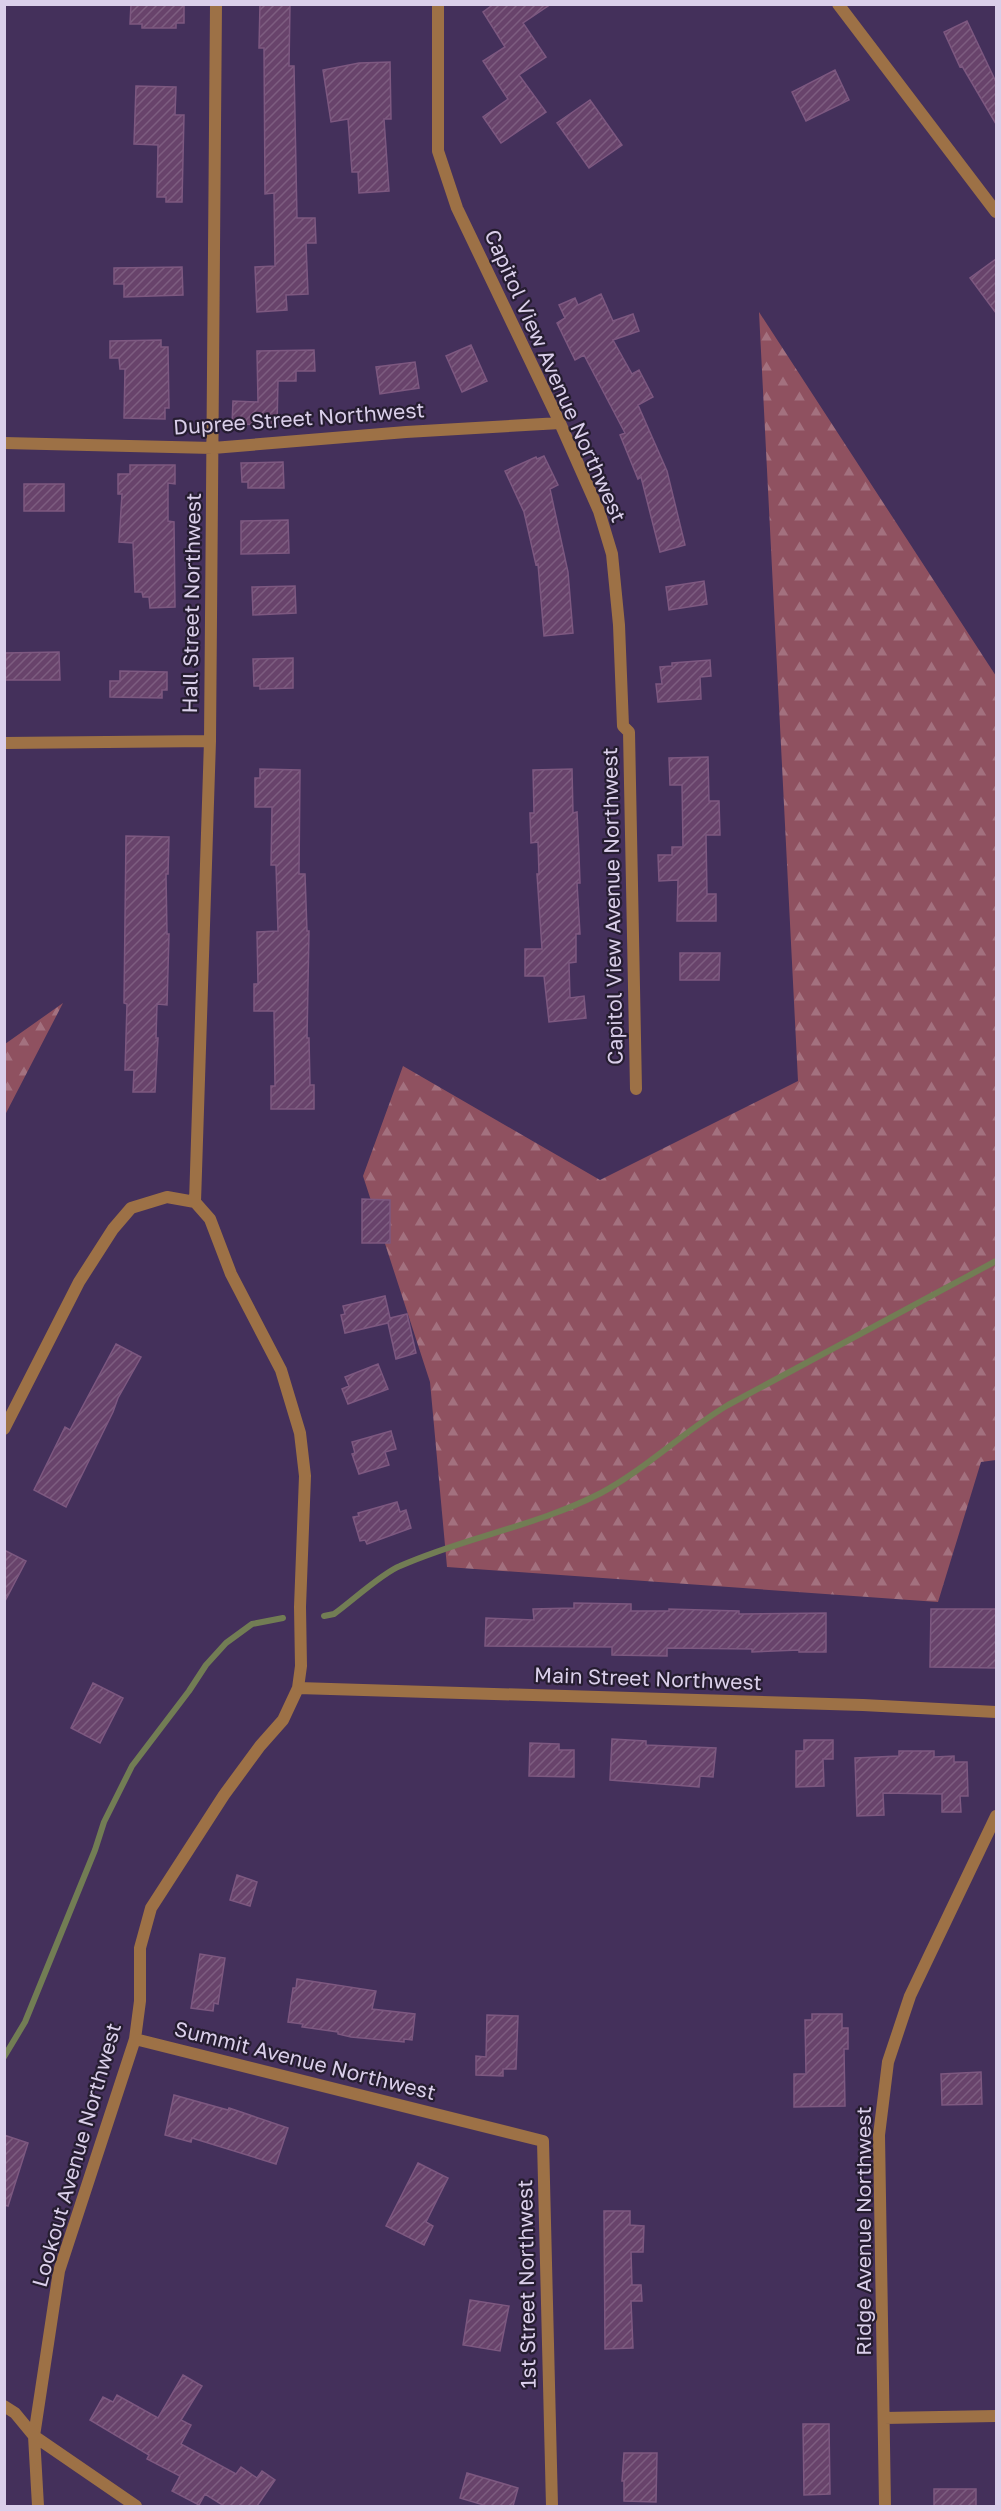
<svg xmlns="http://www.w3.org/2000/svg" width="1001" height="2511" viewBox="0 0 1001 2511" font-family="'Golos Text',sans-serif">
<defs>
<pattern id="forest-firs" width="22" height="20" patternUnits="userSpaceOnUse" patternTransform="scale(1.5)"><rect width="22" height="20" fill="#8f5160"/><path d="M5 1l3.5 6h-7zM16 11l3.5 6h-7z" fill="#a3717f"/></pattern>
<pattern id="building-hatch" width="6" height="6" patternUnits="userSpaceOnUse" patternTransform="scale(1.5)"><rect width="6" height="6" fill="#68436b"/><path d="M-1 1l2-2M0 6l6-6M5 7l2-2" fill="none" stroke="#7d5d80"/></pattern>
</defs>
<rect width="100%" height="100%" fill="#44305b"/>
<path fill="url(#forest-firs)" d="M759 312 996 676V1460L981 1462 938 1602 447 1567 430 1382 363 1176 403 1066 600 1180 798 1081Z
M63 1003 5 1115V1044Z"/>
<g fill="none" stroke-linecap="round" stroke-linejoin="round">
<path stroke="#727d54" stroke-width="6" d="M324 1616 334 1614C351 1602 382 1573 400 1566 465 1537 537 1526 601 1493 646 1469 684 1431 728 1405L996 1261
M4 2057 25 2022 95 1850 104 1822 132 1766 189 1691 206 1665 226 1643 252 1624 283 1618"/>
</g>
<path fill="url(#building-hatch)" stroke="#7d5880" stroke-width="1.5" d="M131 4H184V23H176V28H142V24H130Z
M260 4H290L289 66H294L297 218H315L316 243H306L308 294 286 295 287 310 257 312 255 267 275 266 274 193 265 194 264 48H259Z
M494 4H551L523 23 546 57 519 75 546 112 501 143 483 117 508 99 483 61 505 47 483 12Z
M967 21 996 82V124L962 66 960 67 944 32Z
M390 62 391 119H384L389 191 359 193 358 172H352L348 119 331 122 323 70 359 63Z
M835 70 849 100 806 121 792 92Z
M136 86 176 87 175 115H184L182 202H166V197H157L158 145 134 144Z
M590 100 622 145 589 168 557 123Z
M996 259V313L970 278Z
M182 267 183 295 124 297V284H114V268Z
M601 294 613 321 633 314 639 331 613 340 632 374 639 370 653 397 638 405 667 471 685 545 660 552 641 477 638 479 620 435 625 433 584 355 575 360 557 323 565 318 559 305 575 298 578 305Z
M161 340V347H168L169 408H165V419L124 418 125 369H120L119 358H110V341Z
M471 345 487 381 462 392 446 356Z
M314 350 315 371H296V381H278L277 425 232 424 233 401 258 402 257 351Z
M415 362 419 388 380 394 376 367Z
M544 456 558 485 550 489 568 572 573 633 544 636 538 564 536 565 524 512 505 471 536 457 537 459Z
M283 462 284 488H248V482H242L241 463Z
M130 465H175V484L168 483V521L174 522 175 607 150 608 149 597H143L142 592H135L133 543 119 542 122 494H118V474H130Z
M24 484H64V511H24Z
M288 520 289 553 241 554V521Z
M704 581 707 604 669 610 666 587Z
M295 586 296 613 253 615 252 587Z
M59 652 60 680H4V653Z
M293 658V688L260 689V686H254L253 659Z
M710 660 711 676 700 677 701 699 658 702 656 684H662L660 667 672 666V663Z
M120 671 167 672V690H162V698L110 697V681H120Z
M708 757 709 801H719L720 835H706L707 894H716V921H677L678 880 659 881 658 855H672V847H683L682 785H670L669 758Z
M260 769 300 770 299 874H305L307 931H309L307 1038H309L310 1085H314V1109H271V1086H275L274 1011H254V984H258L257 932 278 931 276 865H271L272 807H255V778H260Z
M572 769 573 813 577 812 579 855 580 883H577L580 934H576V962L569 963 570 998 584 996 586 1018 549 1022 544 976H525V949H542L537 874H539L538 842 531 843 530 813H534L533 770Z
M126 836 169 837 168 874H166L167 934H169L167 1005 157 1004 156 1038H158L155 1092H133L134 1070H125L127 1004 124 1003Z
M680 953H720L719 980H680Z
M362 1199 390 1200V1243H362Z
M385 1296 390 1318 407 1314 416 1353 396 1359 388 1323 345 1333 341 1315 345 1314 343 1306Z
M116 1344 141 1357 118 1398 113 1412 66 1507 34 1490 65 1427 70 1430Z
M378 1364 388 1389 348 1404 342 1389 349 1386 345 1377Z
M391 1431 396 1449 385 1452 389 1465 359 1474 352 1454 355 1453 352 1442Z
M397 1502 400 1512 406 1510 411 1528 367 1544 365 1540 360 1541 353 1517 359 1516 358 1513Z
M4 1550 26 1561 4 1603Z
M574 1603 631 1604V1611H669V1609L739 1611V1614L826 1613V1652H799V1650L752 1652V1649L667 1648V1656L612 1655V1647L485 1646 486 1618 534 1620 533 1609 574 1608Z
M931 1609H996V1668L930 1667Z
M93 1683 123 1698 100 1743 71 1728Z
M612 1739 646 1741V1745L716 1748 713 1777 700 1776 699 1787 610 1780Z
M804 1740H833V1759H823L824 1786 796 1787V1751H804Z
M530 1743 559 1744V1750H574V1777L529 1776Z
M899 1751H934V1757L954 1756V1762H967L968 1796H960L961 1812H942V1794L883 1793 884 1815 857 1816 855 1758 899 1756Z
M237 1875 257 1882 250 1906 230 1900Z
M200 1954 225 1958 218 2004 214 2003 213 2011 191 2008Z
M297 1979 376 1991 372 2009 415 2014 412 2040 404 2039V2042L351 2037 338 2034V2032L302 2027 303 2024 288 2022 293 1988H296Z
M812 2014H842V2028H848V2049H844L845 2106 794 2107V2074H806L805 2020H812Z
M487 2015 518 2016 516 2069H503V2076L476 2075V2056L486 2057Z
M981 2072 982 2104 942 2105 941 2074Z
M174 2095 228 2110 229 2108 288 2128 276 2164 192 2138 191 2142 165 2135Z
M4 2135 28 2143 8 2206 4 2205Z
M418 2163 448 2178 426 2222 433 2226 424 2245 386 2226Z
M604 2211H630V2225L644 2226 643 2252H631L632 2285H641L642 2301H631L633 2348 605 2349Z
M470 2300 509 2306 500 2351 463 2345Z
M183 2375 202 2386 181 2420 191 2425 181 2444 236 2474 241 2467 257 2478 262 2471 275 2480 257 2506H224L205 2494 199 2505 172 2491 180 2476 147 2459 149 2455 90 2420 103 2397 113 2402 117 2395 158 2418Z
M803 2424H829L830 2494 804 2495Z
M624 2453H657L656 2502 624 2501V2481H622Z
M467 2473 518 2488 513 2506H487L460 2498Z
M934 2489H976V2506H934Z"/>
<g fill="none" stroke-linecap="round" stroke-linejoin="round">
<path stroke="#9d7146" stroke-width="12" d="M438 4V151L457 208 560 423 599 511 612 554 619 625 623 726 629 732 636 1089
M838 4 996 212
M4 443 213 448 406 432 560 423
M4 743 210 741
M195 1202 210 741 216 4
M4 1429 79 1282 113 1229 131 1208 167 1197 195 1202
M298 1688 863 1705 996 1712
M135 2039 543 2141 552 2506
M4 2406 15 2413 34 2436 136 2506
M884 2418 996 2416
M38 2506 34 2436 59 2271 135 2039 140 2001V1948L151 1908 224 1795 260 1746 283 1720 298 1688 301 1666 300 1607 305 1476 300 1433 281 1370 231 1274 210 1219 195 1202
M885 2506 879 2135 888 2062 910 1996 996 1816"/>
</g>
<g text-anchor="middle" stroke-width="4.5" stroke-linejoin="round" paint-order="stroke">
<g font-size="21" fill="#dacfea" stroke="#261d31">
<text transform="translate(555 376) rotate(66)" y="7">Capitol View Avenue Northwest</text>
<text transform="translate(299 419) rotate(-4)" y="7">Dupree Street Northwest</text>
<text transform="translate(192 603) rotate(-89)" y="7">Hall Street Northwest</text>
<text transform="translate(613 906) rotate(-91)" y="7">Capitol View Avenue Northwest</text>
<text transform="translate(648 1679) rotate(2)" y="7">Main Street Northwest</text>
<text transform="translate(305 2061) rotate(14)" y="7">Summit Avenue Northwest</text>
<text transform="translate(77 2155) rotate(-74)" y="7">Lookout Avenue Northwest</text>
<text transform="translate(864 2231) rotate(-90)" y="7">Ridge Avenue Northwest</text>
<text transform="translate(527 2284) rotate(-91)" y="7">1st Street Northwest</text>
</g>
</g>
<rect width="1001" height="2511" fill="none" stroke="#dacfea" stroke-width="12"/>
</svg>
